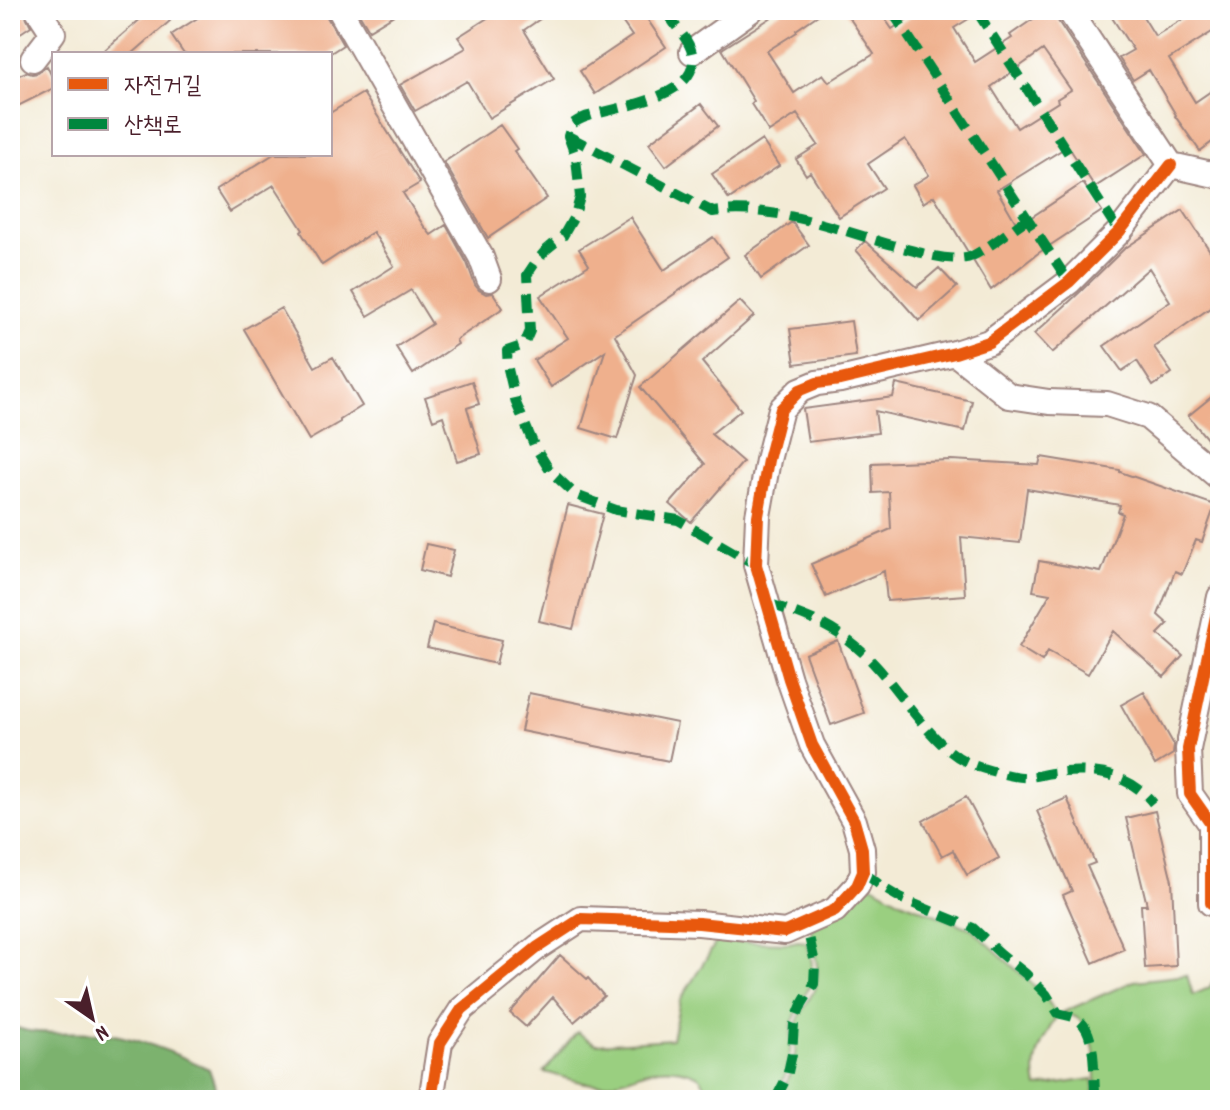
<svg xmlns="http://www.w3.org/2000/svg" width="1230" height="1110" viewBox="0 0 1230 1110" font-family="Dekko,'Poor Story',sans-serif">
<rect width="100%" height="100%" fill="#fff"/>
<filter id="ink" filterUnits="userSpaceOnUse"><feTurbulence type="fractalNoise" baseFrequency=".0125" numOctaves="2"/><feDisplacementMap in="SourceGraphic" scale="16" xChannelSelector="R" yChannelSelector="G"/><feConvolveMatrix kernelMatrix="1 2 1 2 8 2 1 2 1" color-interpolation-filters="sRGB"/></filter>
<filter id="wash" filterUnits="userSpaceOnUse"><feTurbulence type="fractalNoise" baseFrequency=".006" numOctaves="4" result="noise"/><feDisplacementMap in="SourceGraphic" scale="32" xChannelSelector="R" yChannelSelector="G"/><feGaussianBlur stdDeviation="1.8" result="paint"/><feColorMatrix in="noise" values="0 0 0 0 0 0 0 0 0 0 0 0 0 0 0 0 0 1.4 0 .05"/><feComposite in="paint" operator="in"/></filter>
<g filter="url(#wash)">
<rect width="100%" height="100%" fill="#f3ebd6"/>
<path fill="#9acf80" stroke="#727756" stroke-width="2" d="M871 884 901 901 972 929 1044 995 1057 1015C1044 1040 1030 1057 1037 1087L1093 1079V1100H778C787 1085 792 1071 795 1054 796 1044 795 1033 797 1023 801 1009 813 997 816 984 821 965 811 947 811 929L863 886Z
M717 941 789 943 798 941 807 942 812 963 811 983 792 1023 790 1053 785 1076 772 1100H705L708 1094C703 1077 699 1074 682 1070 647 1062 624 1086 595 1084 578 1083 561 1076 544 1072L577 1032 596 1044 672 1039 680 1001Z
M1220 970V1100H1098L1096 1098C1096 1077 1098 1033 1079 1019 1075 1016 1066 1014 1061 1013L1134 981 1187 975 1193 995 1209 988Z"/>
<path fill="#7bb26e" stroke="#62684c" stroke-width="2" d="M10 1024C30 1039 83 1029 109 1034 144 1040 177 1054 209 1069L215 1086 216 1100H10Z"/>
<g id="blocks">
<path fill="#efb08d" fill-rule="evenodd" d="M21 10H23L31 26 10 40V18Z
M151 10H161L170 21 132 54H100Z
M210 10H325L327 17 343 45 329 54H184L171 35Z
M357 10H402L369 30Z
M500 10H553L524 30 554 79 489 118 467 81 415 111 400 85 466 48 458 37Z
M614 10H641L666 47 595 94 580 71 632 36Z
M783 10H825L796 30 797 32 767 51 794 93 823 74 829 82 874 54 844 10H879L892 29 922 10H983L954 28 975 62 1012 38 1010 35 1046 10H1054L1056 18 1146 154 1095 187 1068 146 997 190 1018 226 1083 183 1102 211 1037 254 991 290 934 196 923 203 913 185 929 175 905 139 868 164 884 188 839 217 810 172 806 175 796 159 818 145 797 114 769 132 751 104 754 101 722 49ZM1043 50 1071 90 1057 99 1058 102 1017 128 991 87Z
M1107 10H1139L1155 36 1198 10H1220V27L1169 59 1195 102 1220 85V136L1200 151 1175 116 1176 115 1149 70 1133 80 1119 58 1133 50Z
M47 66 54 81V88L10 110V79L26 72 32 74 38 73Z
M363 93 420 183 403 193 423 225 431 235 446 225 467 263 475 285 479 290 486 294 493 293 503 308 456 340 458 344 413 374 396 347 432 324 411 290 368 316 353 292 394 266 373 232 322 265 301 232 303 230 274 185 230 212 216 190 274 154H330V113Z
M701 104 718 126 666 166 649 143Z
M500 125 517 149 514 151 547 198 488 238 444 162Z
M762 140 779 166 729 199 712 174Z
M1183 210 1220 266V301L1154 347 1172 373 1153 386 1137 361 1122 371 1104 346 1170 301 1149 268 1052 353 1034 334 1079 293 1124 249Z
M630 217 664 270 713 237 728 257 615 335 637 375 617 439 581 428 605 351 551 387 534 360 568 338 540 296 589 265 579 249Z
M792 222 809 245 761 279 745 255Z
M865 241 917 287 939 268 957 287 919 321 856 250Z
M740 301 754 316 702 362 741 410 711 434 743 462 691 522 670 504 705 464 640 387Z
M281 308 315 367 333 357 362 406 340 420V422L309 440 244 329Z
M851 321 856 356 795 364 790 329Z
M472 381 479 404 467 408 481 454 457 461 443 416 433 420 425 397Z
M896 384 972 401 965 431 875 411 878 433 808 442 803 409 893 397Z
M1220 390V430L1208 440 1188 416Z
M1041 457 1120 470V472L1215 505 1202 542 1196 540 1182 574 1175 571 1158 615 1168 624 1158 634 1183 656 1164 677 1113 631 1088 674 1048 651 1042 661 1019 647 1050 594 1033 591 1039 561 1101 572 1123 514 1118 512 1120 505 1027 489 1020 543 961 537 965 595 887 601 884 571 826 597 811 564 891 529 889 492 873 493 872 463 951 460 1039 465Z
M568 505 603 514 573 629 539 621Z
M426 544 454 550 447 577 420 570Z
M433 624 502 640 496 664 427 648Z
M838 641 864 713 831 725 805 654Z
M1144 692 1174 745 1173 754 1155 765 1121 705Z
M529 693 677 723 669 761 521 731Z
M966 797 999 858 967 875 953 850 942 856 923 821Z
M1067 798 1095 863 1087 866 1124 949 1093 963 1063 895 1072 891 1037 811Z
M1155 811 1172 881 1176 966 1145 968 1141 905H1147L1126 818Z
M560 955 587 979 588 978 604 996 574 1022 553 997 526 1027 510 1013Z"/>
</g>
</g>
<g filter="url(#ink)">
<use href="#blocks" fill-opacity="0" stroke="#9e8580" stroke-width="2"/>
<g fill="none" stroke-linecap="round" stroke-linejoin="round">
<defs>
<path id="minor" d="M340 10 481 257 489 279
M1069 10 1171 165 1220 176
M692 52 751 10
M33 59 53 33 38 10
M955 353 1009 396 1049 402 1107 404 1148 417 1220 478
M1211 903V824L1190 794 1188 749 1220 597
M431 1100 440 1043 462 1009 538 947 581 919 699 923 785 932 835 910 857 886 863 872 862 849 854 821 812 745 789 679 756 565 758 516 768 460 781 409 800 390 817 383 840 380 955 353 989 342 1069 282 1119 232 1171 165"/>
</defs>
<use href="#minor" stroke="#9e8580" stroke-width="28"/>
<use href="#minor" stroke="#fff" stroke-width="24"/>
<path stroke="#00873e" stroke-width="10" stroke-dasharray="20 10" stroke-linecap="butt" d="M667 10C672 26 688 36 692 53 703 97 616 107 589 116 583 117 577 121 572 124L568 136 576 158 580 197 575 215 563 236 546 250 535 263 527 275 530 331 524 345 507 351 508 369 516 403 534 445 550 471 576 495 616 510 678 520 756 565
M891 10 1069 282
M976 10 1119 232
M568 136 713 212C773 203 842 231 899 247 920 252 944 261 966 258 977 257 1015 227 1027 219
M767 603C813 618 843 630 876 666 902 694 935 749 969 763 978 768 1012 777 1022 777 1032 778 1043 774 1052 773 1090 769 1127 771 1153 803
M863 872 885 889 902 899 973 928 1001 954 1026 974 1046 994 1058 1013C1064 1015 1073 1016 1077 1019 1099 1033 1092 1079 1096 1100
M775 1100 787 1077 792 1054 794 1024 802 1004 814 984 815 963 806 923"/>
<defs>
<path id="cycleway" d="M1211 903V824L1190 794 1188 749 1220 597
M431 1100 440 1043 462 1009 538 947 581 919 699 923 785 932 835 910 857 886 863 872 862 849 854 821 812 745 789 679 756 565 758 516 768 460 781 409 800 390 817 383 840 380 955 353 989 342 1069 282 1119 232 1171 165"/>
</defs>
<use href="#cycleway" stroke="#fff" stroke-width="17"/>
<use href="#cycleway" stroke="#e8590c" stroke-width="12"/>
</g>
</g>
<rect width="1230" height="1110" fill="none" stroke="#fff" stroke-width="40"/>
<rect x="52" y="52" width="280" height="104" fill="#ffffff" stroke="#b7a5aa" stroke-width="2"/>
<rect x="68" y="78" width="40" height="12" fill="#e8590c" stroke="#b7a5aa" stroke-width="2"/>
<text x="124" y="92" font-size="24" fill="#4a1f2b">자전거길</text>
<rect x="68" y="118" width="40" height="12" fill="#00873e" stroke="#b7a5aa" stroke-width="2"/>
<text x="124" y="132" font-size="24" fill="#4a1f2b">산책로</text>
<g transform="translate(92 1018) rotate(146)" stroke="#ffffff" stroke-width="6" paint-order="stroke">
<path d="M0-6L14 30L0 20L-14 30Z" fill="#4a1f2b"/>
<text y="-12" font-size="22" font-weight="bold" text-anchor="middle" fill="#4a1f2b">N</text>
</g>
</svg>
